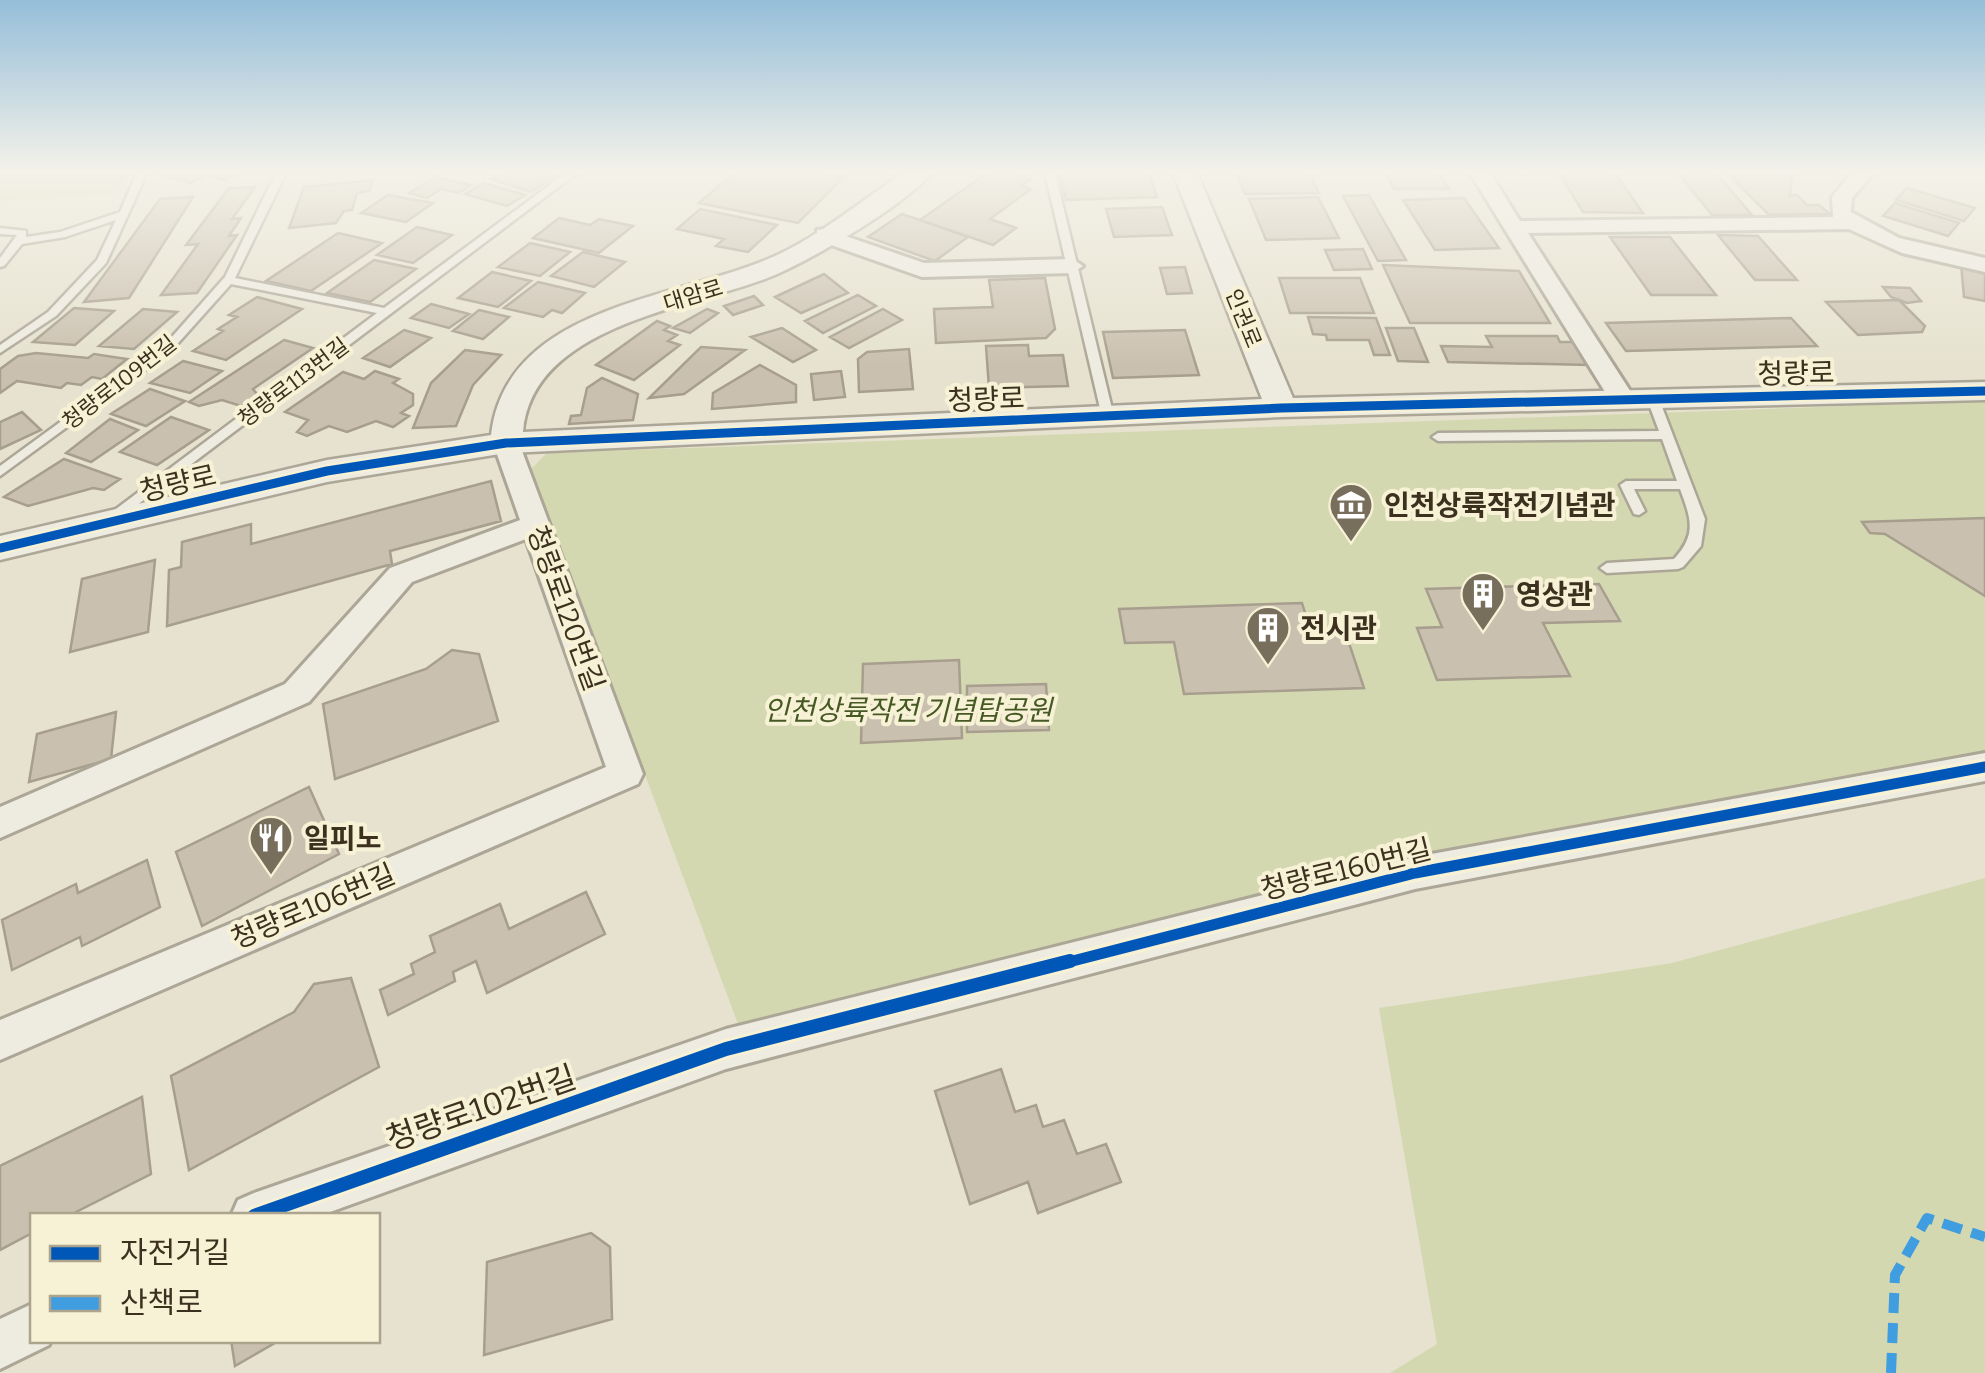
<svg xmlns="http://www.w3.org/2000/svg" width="1985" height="1373" viewBox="0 0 1985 1373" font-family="Bitter,'Noto Sans KR',serif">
<rect width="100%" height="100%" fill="#e6e2cf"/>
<path fill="#d3d8b1" d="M0 173H129V177L116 194 0 201Z
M1985 401V753L1599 827 738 1024 531 469 547 453Z
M1985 878V1373H1390L1437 1344 1379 1008 1672 963Z"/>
<path fill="#cac0af" stroke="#a79e8e" stroke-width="2.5" d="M238 173 224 180 207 175 191 183 161 175Z
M500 173H559L531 192 491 179Z
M734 173H822L844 177 798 223 699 203Z
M987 173H1028L1023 177 1030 179 1021 186 1031 189 990 219 1016 228 993 245 920 220Z
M1059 173H1149L1157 197 1066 200Z
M1236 173H1310L1319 193 1245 194Z
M1385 173H1439L1449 189H1394Z
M1559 173H1615L1643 213 1583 212Z
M1678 173H1716L1752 215H1712Z
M1734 173 1792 175 1790 196 1797 195 1807 205H1819L1830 214 1769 215 1733 179Z
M436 177 471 185 459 193 441 189 427 198 409 193Z
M373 180 369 191 357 193 352 210 344 211 336 223 289 228 304 187Z
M484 183 525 195 507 206 465 194Z
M255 187 232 219 241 218 229 236 237 235 197 293 161 295 198 244 186 245 229 188Z
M1907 188 1975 208 1964 221 1896 200Z
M388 195 433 203 406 222 361 213Z
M1369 195 1406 260 1378 261 1343 196Z
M193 197 129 298 84 302 160 199Z
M1318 197 1339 238 1266 240 1249 199Z
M1464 198 1499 248 1435 250 1403 200Z
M1895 203 1959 223 1948 236 1883 216Z
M1162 207 1172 235 1114 237 1106 209Z
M700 209 777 225 748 252 716 246 724 239 677 229Z
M902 214 920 220 968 237 935 261 868 237Z
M559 218 590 225 599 219 633 226 599 253 533 238Z
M417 227 452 235 413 263 377 255Z
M338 233 382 243 311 291 266 281Z
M1718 235 1758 236 1797 280H1755Z
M1610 237H1670L1716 295H1651Z
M530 243 570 252 540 276 498 267Z
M1363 249 1372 269 1334 270 1325 250Z
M583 252 625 262 594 287 551 276Z
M374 260 416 269 370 302 327 293Z
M1961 264 1985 269V301L1964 297Z
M1383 265 1519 271 1550 323H1410Z
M1185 267 1192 293 1167 294 1160 268Z
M492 272 531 281 498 307 458 298Z
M824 274 848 293 801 313 775 297Z
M1045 278 1055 329 1046 338 936 343 934 309 993 307 989 280Z
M1279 278H1360L1374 313H1290Z
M538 282 585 293 562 313 552 310 543 317 504 308Z
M1883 287 1910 288 1921 301 1907 303 1891 297Z
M858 295 876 306 823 333 805 321Z
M754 296 763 305 733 315 724 306Z
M257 297 302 309 226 360 193 351 223 331 218 329 237 317 229 315Z
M1899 300 1925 326 1922 332 1858 335 1826 302Z
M431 304 469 314 449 328 411 318Z
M74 308 114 311 75 345 33 342Z
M143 309 177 312 134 349 99 346Z
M707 309 718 313 690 333 673 328Z
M883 309 902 320 849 348 830 337Z
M479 310 509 317 483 339 453 331Z
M1308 317 1376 318 1390 355H1374L1369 340H1327L1326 335 1313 334Z
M1791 318 1817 346 1626 351 1606 323Z
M657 321 670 326 664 330 677 335 668 341 680 345 634 380 596 365Z
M782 328 816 350 793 362 751 337Z
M1386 328H1414L1428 362 1398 361Z
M404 330 431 338 390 367 363 358Z
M1185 330 1199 375 1113 378 1103 332Z
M1486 336H1557L1560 342H1575L1589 365 1448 362 1441 346 1492 347Z
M284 340 313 348 253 389 260 398 241 406 222 400 199 406 189 402Z
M1028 345 1029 356 1063 355 1068 386 989 388 986 346Z
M701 347 745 350 684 394 649 398Z
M909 349 913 389 859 392 858 359 867 352Z
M465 350 501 355 473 385 456 426 413 428 431 383Z
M36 353 88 358 94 354 127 359 102 379 92 377 81 385 67 383 61 388 17 381 0 393V369L18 356Z
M183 361 222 371 190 393 150 383Z
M760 365 796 385V402L712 409 713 393Z
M375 371 399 379 393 383 413 394V405L401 413 409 416 393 427 376 421 347 432 329 426 307 436 297 432 308 420 285 412 343 372 364 379Z
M841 371 845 397 814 400 811 374Z
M602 378 638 394 633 420 569 424 571 416 581 415 587 388Z
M150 389 185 401 146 426 111 414Z
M22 412 41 430 0 449V422Z
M171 417 209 430 157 465 120 452Z
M110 419 138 430 91 462 66 453Z
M64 459 120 479 104 490 93 488 28 506 4 497Z
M491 481 501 521 390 551 392 564 167 626 169 570 181 567 182 542 251 524V544Z
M1985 518V596L1885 534 1870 533 1862 522Z
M155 560 148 632 70 652 82 579Z
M1599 584 1620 621 1543 623 1570 676 1437 680 1417 628 1442 627 1426 589Z
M1302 603 1311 632 1345 631 1364 688 1184 694 1174 642 1125 643 1119 609Z
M452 650 479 654 498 721 335 779 323 704 426 669Z
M959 660 962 738 861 743 863 664Z
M1046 684 1049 730 967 732V686Z
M116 712 111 759 29 782 37 734Z
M309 787 339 854 202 926 176 852Z
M147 860 160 907 82 946 80 937 12 970 2 920 76 884 78 893Z
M586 892 605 934 487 993 476 961 453 972 455 981 388 1015 380 990 414 974 411 964 435 952 430 936 500 904 509 929Z
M351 978 379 1067 189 1170 171 1076 294 1012 314 984Z
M1001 1069 1015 1112 1036 1105 1043 1127 1064 1120 1077 1154 1106 1144 1121 1182 1038 1213 1028 1182 970 1204 935 1091Z
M142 1097 151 1174 68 1216H32V1233L0 1250V1166Z
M591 1233 610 1247 612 1319 484 1355 487 1262Z
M231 1340H280L235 1366Z"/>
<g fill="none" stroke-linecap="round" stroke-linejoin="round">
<defs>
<path id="service" d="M137 173H147L106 263 56 316 0 353V345L48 312 97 260 116 220 65 237 22 244 4 266 0 267V258L17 235 0 234V228L26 231V237L60 232 120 212Z
M276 173H286L235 278 384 308 566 173H577L116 521H106L104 518 377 313 231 284 171 351 0 476V466L163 347 225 277Z
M1045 173H1055L1114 417 1112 420 1108 421 1102 417Z
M1653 395 1659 399 1705 519 1701 546 1683 567 1678 569 1607 573 1600 568 1607 563 1674 559C1697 534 1691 519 1680 489H1634L1645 511 1639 515 1634 514 1620 485 1626 481H1677L1662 439 1438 441 1432 437 1438 433 1659 431 1647 399Z"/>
<path id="minor" d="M1470 173H1490L1520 221 1833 217 1832 197 1852 173H1873L1852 198 1851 212 1899 238 1985 258V272L1902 253 1849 229 1528 233 1636 400 1623 408 1610 400Z
M825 229 924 263 1072 259 1083 266 1072 273 922 277 817 240V230Z
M506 435 519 443 643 774 638 784 0 1060V1020L606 767 526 539 412 582 309 702 0 838V807L285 684 390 568 520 520 493 443Z
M1985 753V781L1415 889 726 1069 319 1216H231L238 1200 254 1193 726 1029 1415 857Z
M32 1304V1340H51L49 1345 0 1369V1319Z"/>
<path id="tertiary" d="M903 173H931C906 205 805 264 765 279 685 309 532 327 523 432L1262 399 1173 173H1197L1293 398 1985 382V400L1281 417 506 453 327 482 0 560V536L327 460 491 435C506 304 680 299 775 256 821 235 861 201 903 173Z"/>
</defs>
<use href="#service" stroke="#aca697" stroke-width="5"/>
<use href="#minor" stroke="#aca697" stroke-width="6"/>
<use href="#tertiary" stroke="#aca697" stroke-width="5"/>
<use href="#service" fill="#eeebe1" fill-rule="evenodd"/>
<use href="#minor" fill="#eeebe1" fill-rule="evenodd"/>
<use href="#tertiary" fill="#eeebe1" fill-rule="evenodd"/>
<path stroke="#3f9de0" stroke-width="10" stroke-dasharray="20 10" stroke-linecap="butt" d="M1891 1373 1895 1275 1927 1218 1985 1237"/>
<defs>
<path id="cycleway-far2" d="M0 548 327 471 506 443 1281 408 1985 391"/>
<path id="cycleway-far1" d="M1061 964 1415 873 1985 767"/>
<path id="cycleway" d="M254 1216 726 1049 1070 961"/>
</defs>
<use href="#cycleway-far2" stroke="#f7f1d5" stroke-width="14"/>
<use href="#cycleway-far1" stroke="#f7f1d5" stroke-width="18"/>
<use href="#cycleway" stroke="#f7f1d5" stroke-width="20"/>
<use href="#cycleway-far2" stroke="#0057b8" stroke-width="9"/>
<use href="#cycleway-far1" stroke="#0057b8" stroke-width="11"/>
<use href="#cycleway" stroke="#0057b8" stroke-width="14"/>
</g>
<linearGradient id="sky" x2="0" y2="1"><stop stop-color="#95bed9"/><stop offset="0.47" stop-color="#f4f2e9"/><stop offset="1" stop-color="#f4f2e9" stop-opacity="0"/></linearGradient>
<rect width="1985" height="365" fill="url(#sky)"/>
<defs>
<symbol id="museum-pin" viewBox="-11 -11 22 30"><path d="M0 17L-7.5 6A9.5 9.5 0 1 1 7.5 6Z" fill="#786e5c" stroke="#f7f1d5"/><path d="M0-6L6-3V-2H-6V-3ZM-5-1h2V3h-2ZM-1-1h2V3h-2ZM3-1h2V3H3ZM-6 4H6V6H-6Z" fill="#fff"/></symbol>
<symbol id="building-pin" viewBox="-11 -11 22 30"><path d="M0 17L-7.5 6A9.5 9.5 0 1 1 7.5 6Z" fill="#786e5c" stroke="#f7f1d5"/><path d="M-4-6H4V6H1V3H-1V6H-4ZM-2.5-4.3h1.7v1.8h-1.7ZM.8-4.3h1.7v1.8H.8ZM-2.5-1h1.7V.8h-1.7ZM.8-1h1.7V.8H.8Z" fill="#fff"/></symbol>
<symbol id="restaurant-pin" viewBox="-11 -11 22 30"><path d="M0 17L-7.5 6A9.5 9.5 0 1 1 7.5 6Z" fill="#786e5c" stroke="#f7f1d5"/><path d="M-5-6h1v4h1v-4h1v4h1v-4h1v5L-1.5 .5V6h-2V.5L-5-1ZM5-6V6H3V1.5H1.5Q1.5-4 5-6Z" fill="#fff"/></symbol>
</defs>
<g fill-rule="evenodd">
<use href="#museum-pin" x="1326" y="480" width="50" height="68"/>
<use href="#building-pin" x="1458" y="569" width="50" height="68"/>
<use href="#building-pin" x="1243" y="603" width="50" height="68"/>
<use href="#restaurant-pin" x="246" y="813" width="50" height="68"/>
</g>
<g text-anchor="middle" stroke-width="8" stroke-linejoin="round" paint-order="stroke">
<g font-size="22" fill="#3c301e" stroke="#f7f1d5">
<text transform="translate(693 295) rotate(-17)" y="8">대암로</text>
<text transform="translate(1244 318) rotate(68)" y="8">인권로</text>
<text transform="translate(119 382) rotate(-38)" y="8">청량로109번길</text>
<text transform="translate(293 382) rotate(-37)" y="8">청량로113번길</text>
</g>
<g font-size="28" fill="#3c301e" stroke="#f7f1d5">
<text transform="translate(1796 373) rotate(-1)" y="10">청량로</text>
<text transform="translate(986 399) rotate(-2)" y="10">청량로</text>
<text transform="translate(178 483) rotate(-13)" y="10">청량로</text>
<text transform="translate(566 608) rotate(70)" y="10">청량로120번길</text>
<text transform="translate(1346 869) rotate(-14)" y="10">청량로160번길</text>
<text transform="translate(313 906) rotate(-23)" y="10">청량로106번길</text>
</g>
<g font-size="28" font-weight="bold" fill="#3c301e" stroke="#f7f1d5" text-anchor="start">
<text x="1384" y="515">인천상륙작전기념관</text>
<text x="1516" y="604">영상관</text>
<text x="1300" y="638">전시관</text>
<text x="304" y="848">일피노</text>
</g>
<g font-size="28" font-style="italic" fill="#465924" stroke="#f7f1d5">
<text x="908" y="720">인천상륙작전 기념탑공원</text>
</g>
<g font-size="32" fill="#3c301e" stroke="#f7f1d5">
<text transform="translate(481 1108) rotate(-19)" y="11">청량로102번길</text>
</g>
</g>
<rect x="30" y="1213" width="350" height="130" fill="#f7f1d5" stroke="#aca48c" stroke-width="2.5"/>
<rect x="50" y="1246" width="50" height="15" fill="#0057b8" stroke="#aca48c" stroke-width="2.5"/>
<text x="120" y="1263" font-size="30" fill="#3c301e">자전거길</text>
<rect x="50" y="1296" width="50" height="15" fill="#3f9de0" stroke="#aca48c" stroke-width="2.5"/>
<text x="120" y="1313" font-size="30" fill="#3c301e">산책로</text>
</svg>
